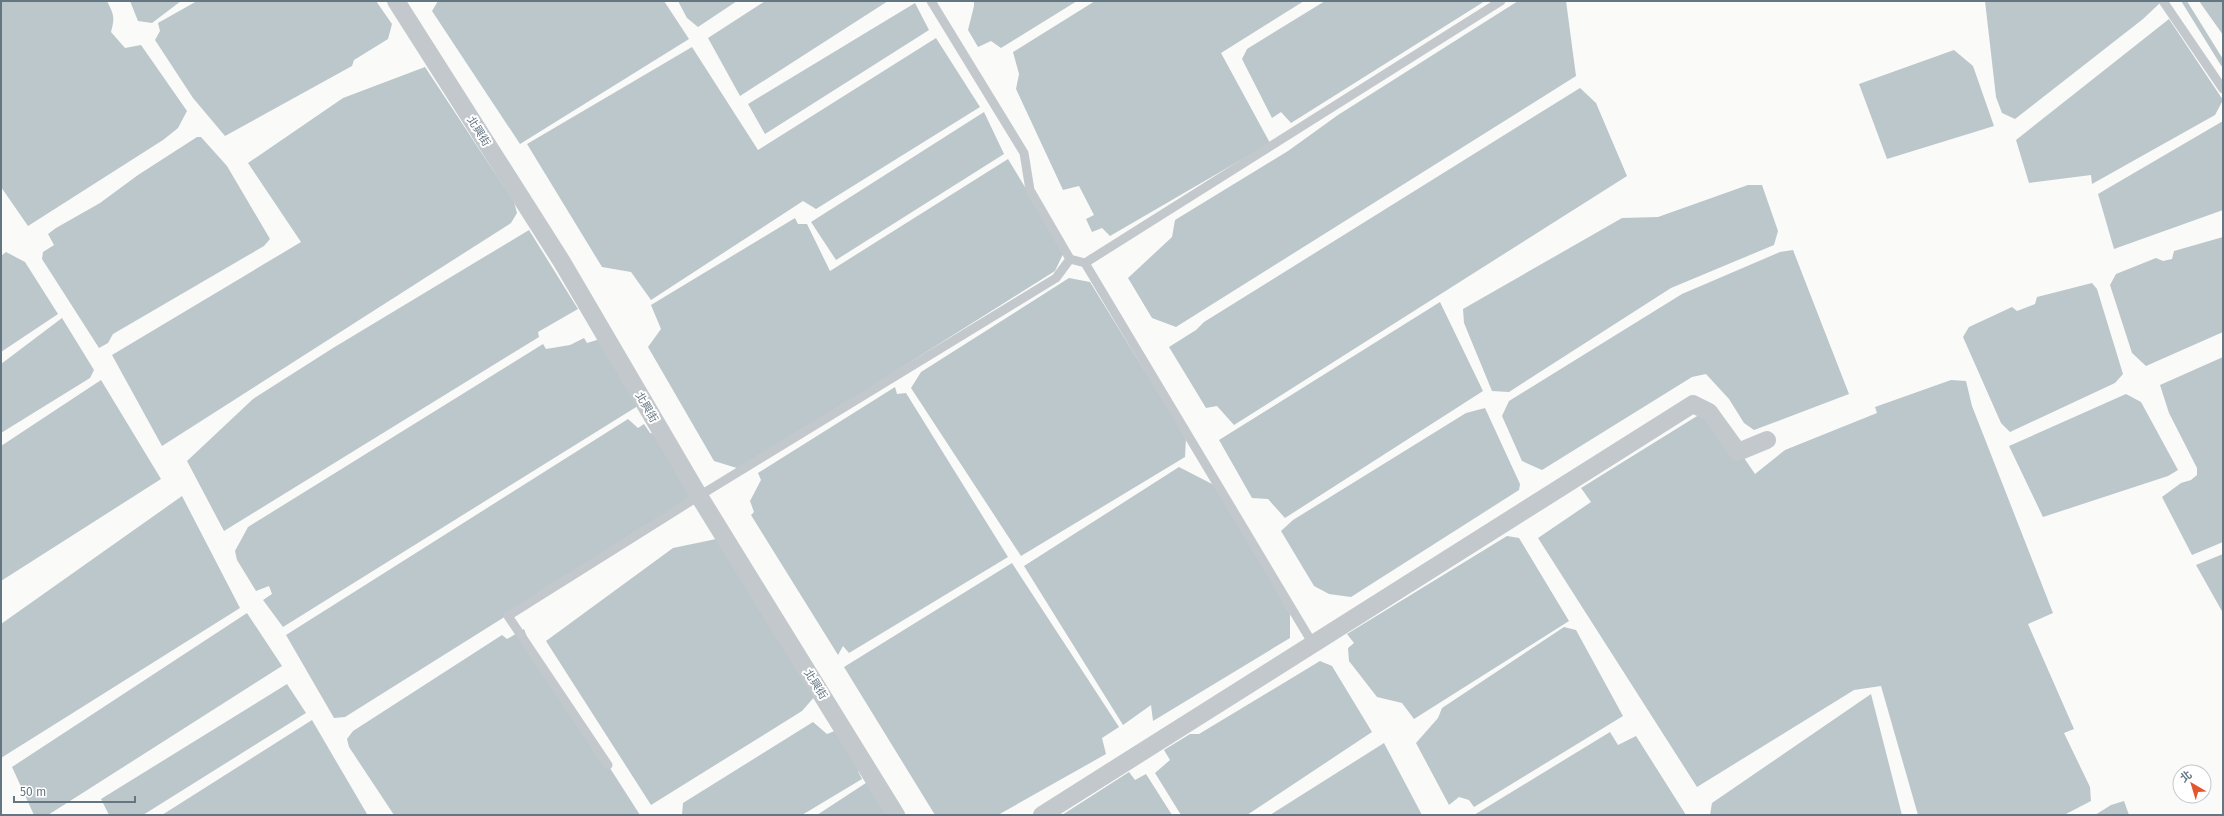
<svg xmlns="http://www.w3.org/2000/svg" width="2224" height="816" viewBox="0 0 2224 816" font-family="'Fira Sans','Noto Sans TC',sans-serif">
<rect width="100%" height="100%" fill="#fafaf8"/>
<path fill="#bbc7cb" d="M1 1H107C114 15 115 17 111 32L125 48 141 45 187 111 178 128 163 140 28 226 1 187Z
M130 1H181L152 23 138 21Z
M197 1H376L392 24 388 39 354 60 352 66 225 136 193 98 155 40 160 31 158 23Z
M438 1H664L689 39 520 144 432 11Z
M678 1H737L698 27 687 18Z
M765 1H888L740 96 708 38Z
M974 1H1077L1001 48 991 41 978 47 968 30 974 6Z
M1095 1H1304L1221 53 1270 143 1110 236 1102 228 1092 232 1086 219 1094 215 1079 186 1063 190 1016 89 1019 74 1013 52Z
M1325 1H1485L1291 123 1281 112 1272 118 1242 59 1247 49Z
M1518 1H1566L1576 76 1176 327 1152 318 1128 278 1172 237 1175 220 1288 151 1338 115Z
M1985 1H2160L2161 2 2143 19 2015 119 2002 113 1996 97Z
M2199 1H2223V35Z
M915 3 929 30 765 134 748 104Z
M2169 19 2223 100 2215 115 2092 184 2091 175 2029 183 2016 140Z
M936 38 980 107 816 209 803 201 651 300 631 272 602 267 527 144 692 47 758 150Z
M1954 50 1973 66 1994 126 1887 159 1859 84Z
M425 67 514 202 517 213 511 223 162 446 112 355 301 242 248 163 343 98Z
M1580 88 1596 103 1627 176 1234 425 1217 406 1206 408 1169 347 1196 330 1204 322Z
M984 112 1004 154 836 260 811 222Z
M2223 121V210L2114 249 2098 194Z
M197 137H201L227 166 270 239 264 246 113 334 108 343 99 348 42 259 43 252 54 245 48 234 56 228 100 203 138 175Z
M1008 159 1064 252 1055 271 740 469 714 461 648 347 661 329 651 305 795 218 798 224H807L830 271Z
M1748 185H1762L1778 231 1774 245 1671 288 1509 392 1492 391 1464 323 1463 309 1622 218 1658 217Z
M529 230 578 309 538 332 539 337 224 531 187 461 253 399 333 348Z
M2223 237V332L2146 366 2132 353 2110 285 2116 274 2156 258 2163 261 2172 259 2174 251Z
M1793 250 1849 394 1754 430 1744 423 1729 399 1706 374 1692 377 1542 470 1522 461 1502 416 1509 401 1682 294 1780 252Z
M6 252 25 262 58 314 1 352V256Z
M1069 278 1090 282 1186 438 1185 457 1021 556 911 388 921 372Z
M2092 283 2097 289 2123 374 2115 383 2010 432 2001 423 1963 337 1969 327 2012 307 2017 311 2035 304 2037 297Z
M1440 302 1483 391 1285 518 1268 499 1252 498 1219 440Z
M62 318 94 370 90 378 1 433V364Z
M584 338 587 343 600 339 641 404 283 627 263 600 272 594 269 586 256 591 237 560 235 551 248 527 543 344 546 349 570 345Z
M2223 357V542L2192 555 2162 497 2181 483 2191 480 2197 475V468L2169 413 2160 385Z
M101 380 161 479 1 581V446Z
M1951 380 1966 381 1972 406 2053 613 2028 624 2074 729 2064 733 2090 787 2091 801 2064 815H1918L1881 686 1854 690 1697 787 1538 538 1591 502 1581 488 1710 408 1755 474 1785 450 1877 413 1875 407Z
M895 387 897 394 906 393 1008 557 849 653 843 646 838 655 751 515 754 512 750 501 761 480 758 473Z
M2126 394 2141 402 2178 470 2168 476 2043 517 2009 446Z
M1485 408 1520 484 1519 490 1351 597 1329 594 1314 586 1281 531 1293 520 1466 413Z
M628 419 638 428 644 424 650 433 658 434 694 498 345 717 334 718 286 635Z
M1179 467 1216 486 1290 614V638L1153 721 1151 705 1123 725 1024 566Z
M182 496 240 608 1 758V624Z
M1507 536 1519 538 1569 621 1414 719 1402 703 1377 697 1349 661 1348 648 1354 643 1347 634Z
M721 538 816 695 802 711 651 805 546 641 673 548Z
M2223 554V613L2196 565Z
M1012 563 1119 727 1102 738 1106 754 998 815H935L844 667Z
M247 613 282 666 48 815H34L12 767Z
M1564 627 1576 630 1623 716 1474 807 1469 800 1459 797 1449 805 1416 743 1438 718 1442 708Z
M524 629 528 640 640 815H394L349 747 347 739 353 731 502 635 507 639Z
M1320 661 1332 666 1372 732 1247 815H1181L1155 773 1170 760 1164 750 1190 734H1199Z
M287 684 306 713 143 815H109L101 799Z
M1871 694 1902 815H1710L1712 803Z
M312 720 367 814 365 815H162Z
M813 722 827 734 842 728 864 768 858 771 862 779 802 815H682L683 803Z
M1610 732 1618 745 1636 736 1686 815H1474Z
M1384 743 1422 815H1270Z
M1129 772 1135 780 1146 774 1172 815H1062Z
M872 779 889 815H817Z
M2124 801 2129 815H2095L2111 805Z"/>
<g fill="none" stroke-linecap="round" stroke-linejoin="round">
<path stroke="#bbc7cb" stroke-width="5" d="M2184 1 2223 64"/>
<path stroke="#c3c8cc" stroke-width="9" d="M931 1 1024 153 1030 190 1070 259
M2163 1 2223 89
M1085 263 1313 644
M608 765 508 616 699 496 1056 278 1070 259 1085 263 1501 1"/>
<path stroke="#c3c8cc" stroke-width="18" d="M396 1 562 262 699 496 896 815
M1042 815 1693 404 1709 412 1738 452 1767 440"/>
</g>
<g text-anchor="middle" stroke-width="4" stroke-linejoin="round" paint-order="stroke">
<g font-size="11" fill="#657683" stroke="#fff">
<text transform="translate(479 131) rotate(58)" y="4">北興街</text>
<text transform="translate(647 407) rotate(60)" y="4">北興街</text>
<text transform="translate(816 684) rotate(58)" y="4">北興街</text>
</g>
</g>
<rect width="2224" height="816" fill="none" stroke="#657683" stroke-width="4"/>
<g transform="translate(2192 784) rotate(322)"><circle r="19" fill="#ffffff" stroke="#c1c8cd"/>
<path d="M0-3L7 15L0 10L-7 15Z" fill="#e4572e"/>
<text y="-6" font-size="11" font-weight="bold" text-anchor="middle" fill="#657683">北</text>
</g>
<path d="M14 796v6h121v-6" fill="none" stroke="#657683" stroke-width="2"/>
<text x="20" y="796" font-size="12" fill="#657683" stroke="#ffffff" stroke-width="3" paint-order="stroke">50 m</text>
</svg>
